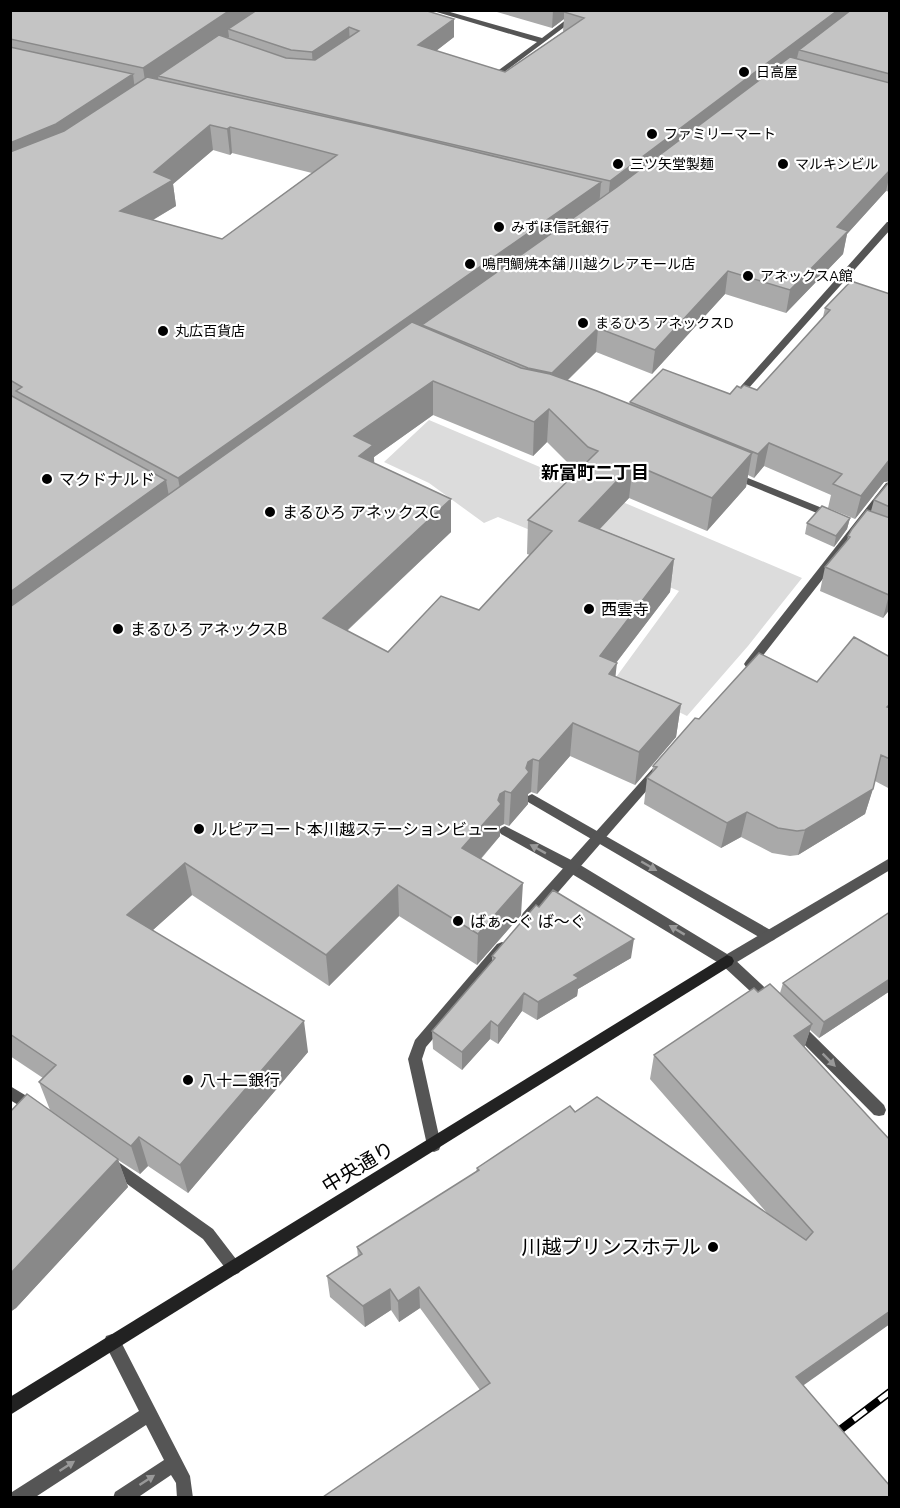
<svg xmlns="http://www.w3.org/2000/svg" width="900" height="1508" viewBox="0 0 900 1508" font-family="Ubuntu,'Noto Sans JP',sans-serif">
<rect width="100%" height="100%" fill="#fff"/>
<path fill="#dcdcdc" d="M429 420 802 578 748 646 687 716 614 680 679 591 498 517 484 523 429 483 384 462Z"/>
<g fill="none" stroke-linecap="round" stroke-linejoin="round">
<path fill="#555" fill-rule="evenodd" d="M430 10H443L542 38 579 10H587L491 82H488V78L537 42Z
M887 222H890V230L739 399H733V395Z
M532 794 774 932 776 936 774 940 769 941 764 940 528 802 526 799 528 796Z
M505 826 577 863 732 957 775 997 777 1001 775 1005 770 1007 765 1005 722 965 567 871 501 834 499 831 501 828Z
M797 1022 802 1024 884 1105 886 1110 884 1115 879 1116 874 1115 792 1032 790 1028 792 1024Z
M112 1334 118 1336 190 1476 193 1498H177L176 1483 171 1475 137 1498H113L115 1492 164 1460 146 1425 34 1498H10L12 1492 139 1411 104 1342 106 1336Z"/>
<path fill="#555" fill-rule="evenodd" d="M733 472 837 514 838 516 837 518H829L729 477V473Z
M890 482V493L754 667H746L744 664 746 661 886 483Z
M658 765 662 767 664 770 662 773 533 921 528 922 523 921 521 917 523 913 654 767Z
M502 942 507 944 509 948 507 952 426 1047 422 1059 441 1145 439 1150 434 1152 429 1150 427 1145 408 1059 415 1040 497 944Z
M10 1086 40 1104 42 1109 40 1114 35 1115 10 1100Z
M110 1156 213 1229 239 1263 242 1268 239 1273 234 1275 229 1273 203 1239 105 1168 103 1163 105 1158Z"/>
<path fill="#555" fill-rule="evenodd" d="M890 858V870L732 965 727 967 722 965 720 961 722 957Z"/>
<path fill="#222" fill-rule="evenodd" d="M727 955 732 957 734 961 732 965 10 1415V1397Z"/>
<defs>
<path id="rail" d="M828 1439 890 1392"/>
</defs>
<use href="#rail" stroke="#000" stroke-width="8"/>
<use href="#rail" stroke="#fff" stroke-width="5" stroke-dasharray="16" stroke-linecap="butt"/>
</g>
<path fill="#a9a9a9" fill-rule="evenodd" d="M10 10H340L454 37 436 51 505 72 564 31H563L564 19 552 28 490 10H890V192L886 191 847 234 843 254 786 313 725 294 652 374 596 352 568 380 630 404V402L730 394 741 388 757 390 823 317 825 308 851 281 890 481 884 482 855 519 828 508 831 495 764 466 754 478 748 475 746 487 707 531 629 498 600 529 674 559 670 592 616 663 615 677 681 704 676 737 635 785 570 756 537 794 531 792 528 794V804L509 826 504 824 500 826V836L481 859 521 915 477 965 399 916 329 986 192 895 153 930 308 1052 188 1193 148 1166 140 1174 118 1160 128 1187 16 1308 10 1312V1112L50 1110 39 1082 43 1078 10 1056ZM213 150 230 155 232 153 312 173 222 239 153 220 176 206 173 184ZM433 415 533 456 547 442 577 472 528 520 527 554 530 555 479 610 388 652 347 631 451 532 374 463V457Z
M890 481V609L883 618 820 591 825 567 847 541 848 536 871 511 874 500Z
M850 518 847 529 834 547 805 534 807 523Z
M890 657V789L875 781 865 814 798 855 790 856 772 853 741 837 721 848 644 804 647 778 652 773 653 766 699 719 817 682Z
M890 912V991L819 1038 810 1030 804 1047 890 1324 480 1390 420 1308 399 1322 391 1310 365 1327 330 1297 327 1276 358 1257 357 1247 476 1172 477 1168 575 1112 768 1214 650 1079 654 1055 758 992 780 993 783 983Z
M492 956 631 958 578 989 577 996 537 1020 522 1011 498 1044 490 1039 462 1070 433 1049 432 1031 492 961Z"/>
<path fill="#898989" d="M230 10H259L228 29 229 37 168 78 158 76 159 84 147 93 143 68Z
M553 10H575L564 12V19L552 28Z
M838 10H857L799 50 797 58 608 201 610 181Z
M454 19V37L419 64 418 45Z
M349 27 350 45 313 71 312 52Z
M133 74 136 99 10 171V143Z
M210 125 213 150 173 184 176 206 124 237 120 211 154 172Z
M230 127 232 153 230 155 227 129Z
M890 170V174L886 191 847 234 843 254 786 313 790 290 837 227Z
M601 182 599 208 422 325V334L183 505 178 478Z
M728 271 725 294 652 374 655 350Z
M598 328 596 352 550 397 552 373Z
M433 381V415L374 457 375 479 359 467 354 436Z
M549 409 547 442 533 456 534 422Z
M769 443 764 466 754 478 758 454Z
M752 453 746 487 707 531 712 498Z
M890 459V481L884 482 855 519 861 496Z
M633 464 629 498 576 554 579 521Z
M166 480 172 513 10 633V592Z
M451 499V532L325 651 323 618Z
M850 518 847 529 834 547 836 536Z
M674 559 670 592 596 689 600 656Z
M889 595 890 609 883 618Z
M617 663 613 697 609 674Z
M681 704 676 737 635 785 639 752Z
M573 723 570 756 537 794 539 761Z
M533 759 531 792 528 794V804L509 826 511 793 526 768 528 762Z
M873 789 865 814 798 855 805 830Z
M505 791 504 824 500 826V836L462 880V848L500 794Z
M747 812 741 837 721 848 727 823Z
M185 863 192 895 135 946 127 915Z
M523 883 521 915 477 965 478 934Z
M398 885 399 916 329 986 326 955Z
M634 939 631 958 578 989 577 996 537 1020 538 1002 574 975Z
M890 979V991L819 1038 824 1022Z
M524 993 522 1011 498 1044V1026Z
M304 1021 308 1052 188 1193 180 1165Z
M491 1021 490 1039 462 1070V1052Z
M812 1024 804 1049 794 1036Z
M139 1137 148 1166 140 1174 131 1146Z
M118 1159 128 1187 16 1308 10 1312V1274Z
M419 1287 420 1308 399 1322 398 1301Z
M390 1289 391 1310 365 1327 363 1306Z
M890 1311V1324L787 1397 796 1377Z"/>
<path fill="#c4c4c4" stroke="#898989" stroke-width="1.5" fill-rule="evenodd" d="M10 10H230L143 68 10 39Z
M257 10H424L454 19 418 45 505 72 584 18 564 12 566 10H838L610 181 158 76 219 35 286 58 315 60 359 31 349 27 312 52 291 50 228 29Z
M851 10H890V74L799 50Z
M10 47 133 74 56 124 10 143Z
M790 57 890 83V170L837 227 848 231 790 290 728 271 655 350 598 328 552 373 528 368 422 325 617 187Z
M147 77 372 127 601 182 178 478 16 391 22 387 10 380V152L64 131ZM210 125 227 129 230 127 337 155 222 239 120 211 173 180 154 172Z
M851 281 890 294V459L861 496 833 484 842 474 769 443 758 454 630 402 663 369 730 394 737 386 741 388 744 385 757 390 830 310 825 308Z
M412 322 521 368 550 374 597 391 752 453 712 498 633 464 579 521 674 559 600 656 617 663 609 674 681 704 639 752 573 723 539 761 533 759 528 762 526 768 529 772 511 793 505 791 500 794 498 800 501 804 462 848 523 883 478 934 398 885 326 955 185 863 127 915 304 1021 180 1165 139 1137 131 1146 39 1082 56 1065 10 1034V607ZM433 381 534 422 549 409 588 447 598 451 528 520 552 531 479 610 441 596 388 652 323 618 451 499 359 456 373 445 354 436Z
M10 395 166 480 10 592Z
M890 481V507L874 500Z
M822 506 850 518 836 536 807 523Z
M867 510 890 518 889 595 825 567 850 537 848 536 852 529Z
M854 637 890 657V704L887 707 890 708V759L881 755 873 789 805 830 797 831 778 828 747 812 727 823 647 778 657 767 653 766 695 718 699 719 759 653 817 682Z
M553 890 634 939 574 975 579 978 538 1002 524 993 498 1026 491 1021 462 1052 432 1031 495 958 492 956 536 905 539 907Z
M890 912V979L824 1022 783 983Z
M770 984 812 1024 794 1036 890 1140V1311L796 1377 890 1486V1497H323L490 1383 419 1287 398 1301 390 1289 363 1306 327 1276 362 1254 357 1247 479 1170 477 1168 570 1106 575 1112 597 1097 806 1240 813 1232 654 1055 754 988 758 992Z
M27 1094 118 1159 10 1274V1112Z"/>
<defs><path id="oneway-solid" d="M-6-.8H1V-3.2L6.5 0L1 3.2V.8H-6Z" transform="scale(1.5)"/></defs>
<g fill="#999">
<use href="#oneway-solid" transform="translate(538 849) rotate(-151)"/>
<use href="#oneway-solid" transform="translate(649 866) rotate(30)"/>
<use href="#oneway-solid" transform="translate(677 930) rotate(-149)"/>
<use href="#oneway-solid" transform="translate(829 1060) rotate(45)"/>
<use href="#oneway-solid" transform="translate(67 1466) rotate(-33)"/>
<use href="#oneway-solid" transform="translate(147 1480) rotate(-33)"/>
</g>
<g fill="#000" stroke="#fff" stroke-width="2">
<circle cx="744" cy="72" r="6"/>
<circle cx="652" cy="134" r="6"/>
<circle cx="618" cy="164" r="6"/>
<circle cx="783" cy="164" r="6"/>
<circle cx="499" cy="227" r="6"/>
<circle cx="470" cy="264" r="6"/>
<circle cx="748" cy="276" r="6"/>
<circle cx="583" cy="323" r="6"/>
<circle cx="163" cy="331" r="6"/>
<circle cx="47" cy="479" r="6"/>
<circle cx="270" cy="512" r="6"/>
<circle cx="589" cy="609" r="6"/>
<circle cx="118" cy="629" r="6"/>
<circle cx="199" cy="829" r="6"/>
<circle cx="458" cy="921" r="6"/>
<circle cx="188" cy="1080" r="6"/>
<circle cx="713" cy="1247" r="6"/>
</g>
<g text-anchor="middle" stroke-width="4.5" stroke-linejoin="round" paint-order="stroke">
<g font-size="14" fill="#000" stroke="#fff" text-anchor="start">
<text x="756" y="77">日高屋</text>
<text x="664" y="139">ファミリーマート</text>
<text x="630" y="169">三ツ矢堂製麺</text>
<text x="795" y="169">マルキンビル</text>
<text x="511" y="232">みずほ信託銀行</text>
<text x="482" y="269">鳴門鯛焼本舗 川越クレアモール店</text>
<text x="760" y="281">アネックスA館</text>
<text x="595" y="328">まるひろ アネックスD</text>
<text x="175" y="336">丸広百貨店</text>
</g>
<g font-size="16" fill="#000" stroke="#fff" text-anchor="start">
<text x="59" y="485">マクドナルド</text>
<text x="282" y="518">まるひろ アネックスC</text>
<text x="601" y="615">西雲寺</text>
<text x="130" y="635">まるひろ アネックスB</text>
<text x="211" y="835">ルピアコート本川越ステーションビュー</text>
<text x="470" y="927">ばぁ〜ぐ ば〜ぐ</text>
<text x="200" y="1086">八十二銀行</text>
</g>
<g font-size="18" font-weight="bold" fill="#000" stroke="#fff">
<text x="595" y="479">新富町二丁目</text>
</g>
<g font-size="20" fill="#000" stroke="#fff">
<text transform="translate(358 1167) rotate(-31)" y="7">中央通り</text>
</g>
<g font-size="20" fill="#000" stroke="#fff" text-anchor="end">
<text x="701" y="1254">川越プリンスホテル</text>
</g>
</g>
<rect width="900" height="1508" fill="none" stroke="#000000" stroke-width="24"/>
</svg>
